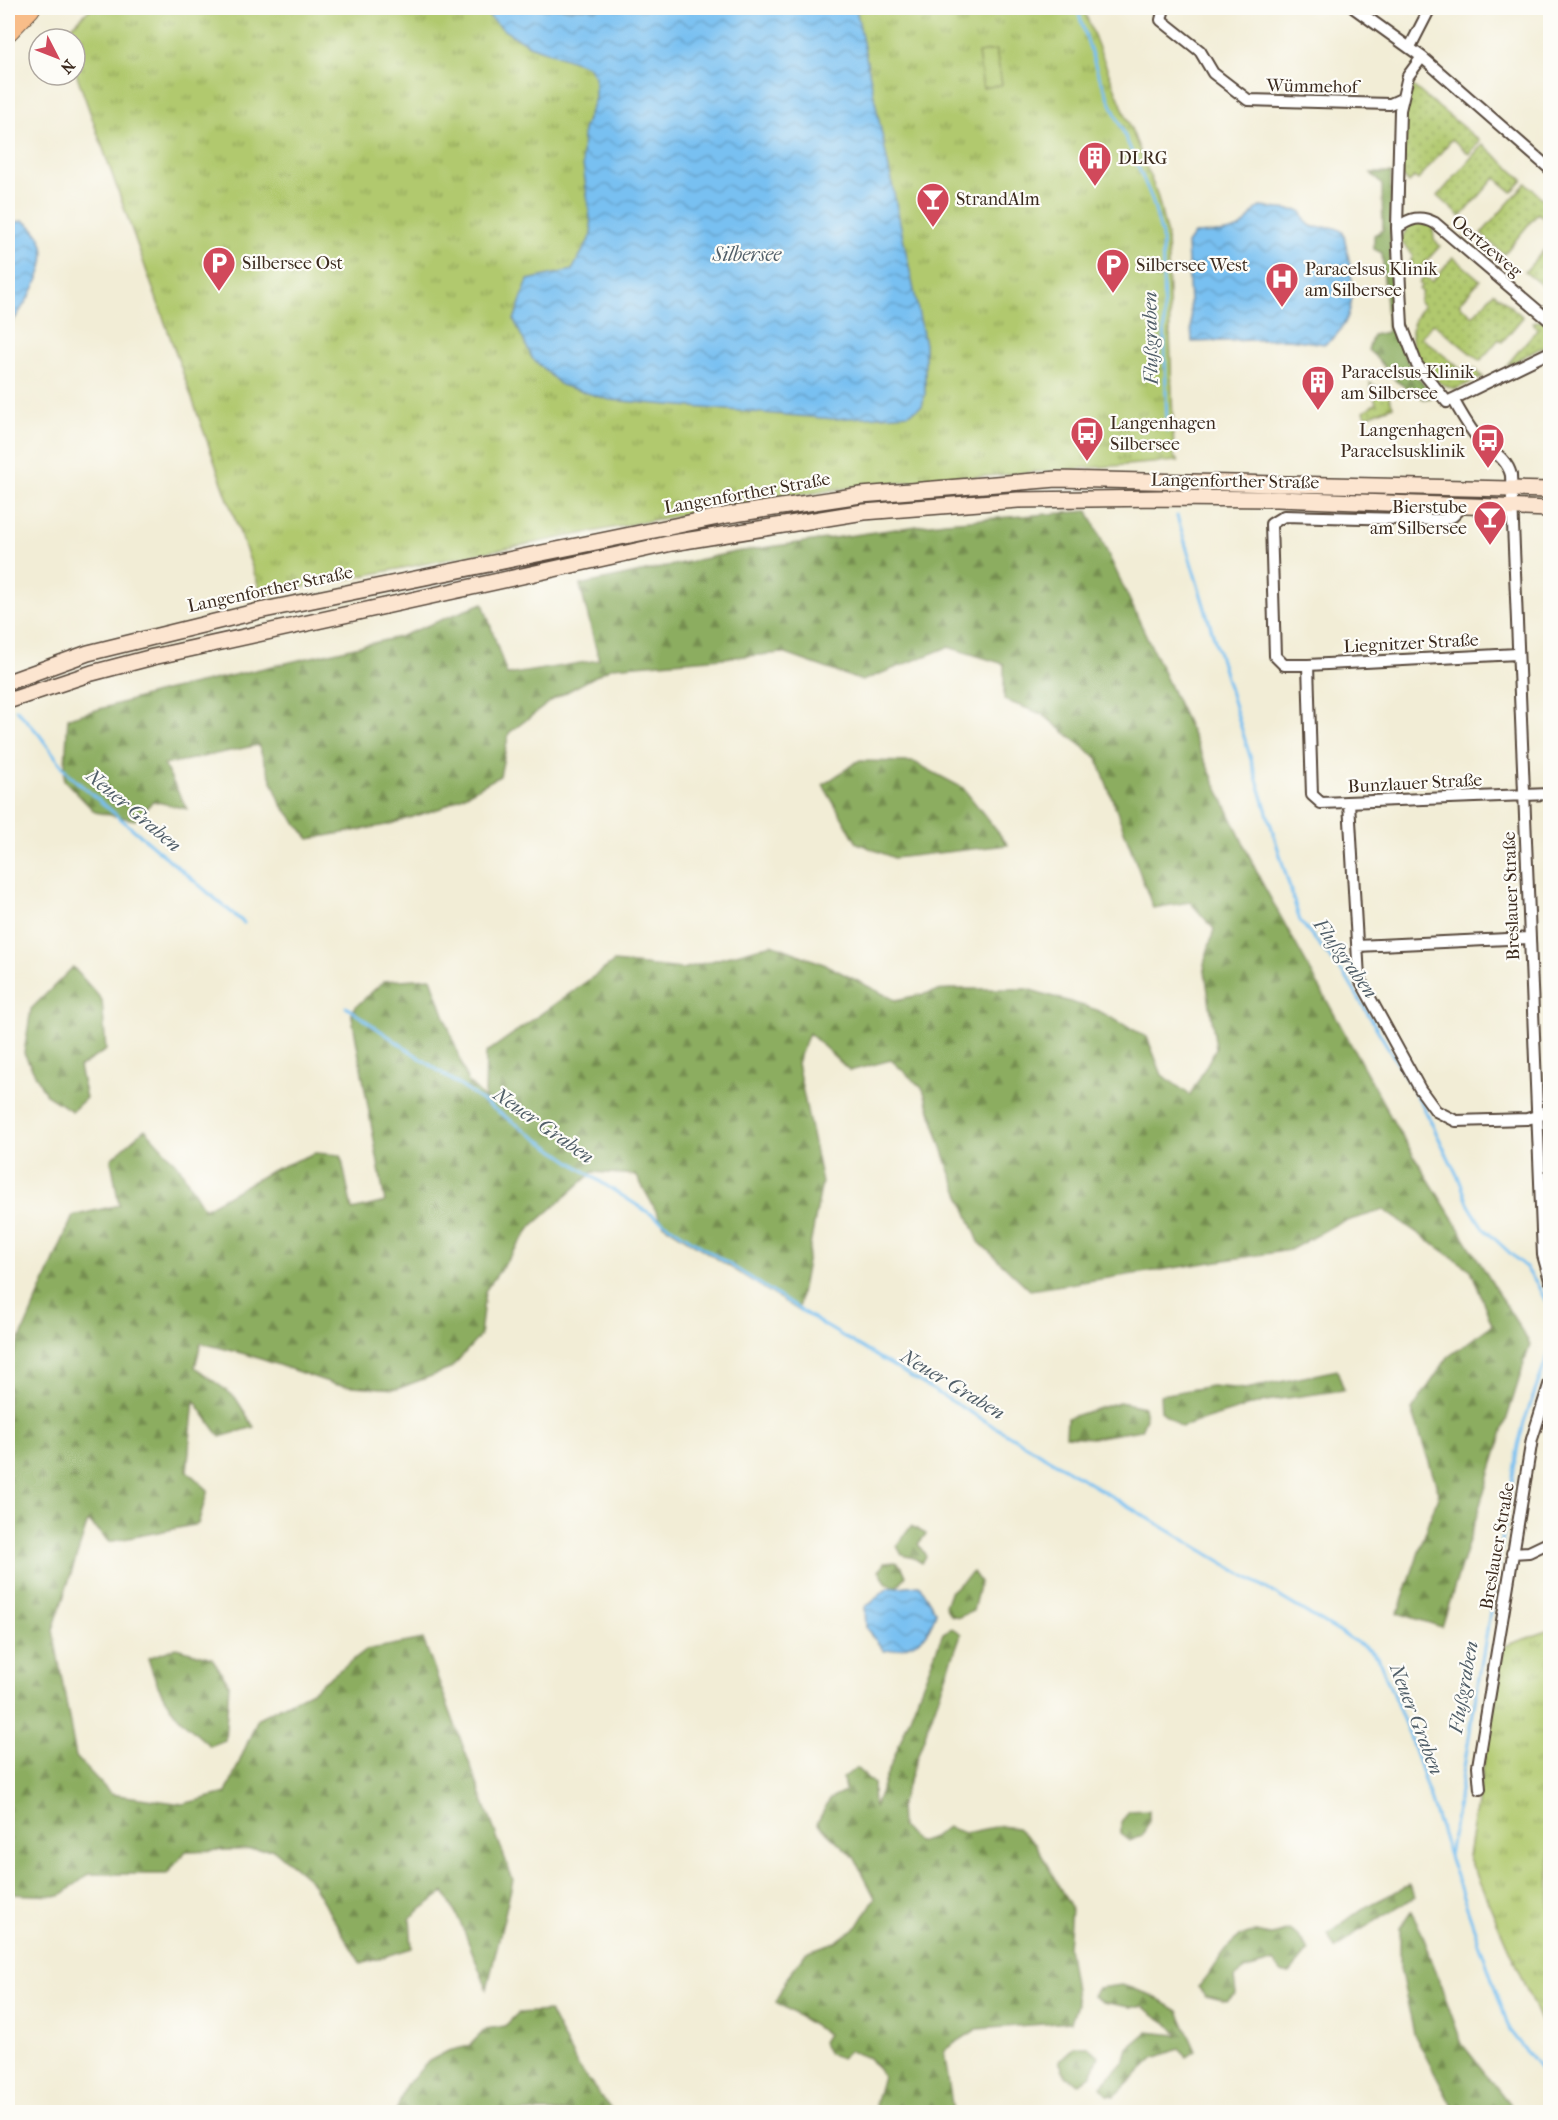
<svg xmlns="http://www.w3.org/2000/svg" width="1558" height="2120" viewBox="0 0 1558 2120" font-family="'IM FELL French Canon',serif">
<defs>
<pattern id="grass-dots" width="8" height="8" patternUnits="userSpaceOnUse" patternTransform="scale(1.5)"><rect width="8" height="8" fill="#b1c96e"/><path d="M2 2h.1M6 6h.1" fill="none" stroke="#91a35a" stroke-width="1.8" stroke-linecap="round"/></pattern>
<pattern id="forest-firs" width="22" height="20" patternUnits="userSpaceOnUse" patternTransform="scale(1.5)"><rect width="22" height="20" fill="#8cad61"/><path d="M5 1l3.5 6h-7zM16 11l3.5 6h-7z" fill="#748d4f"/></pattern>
<pattern id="park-tufts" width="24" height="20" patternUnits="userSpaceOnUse" patternTransform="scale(1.5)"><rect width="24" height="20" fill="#b1c96e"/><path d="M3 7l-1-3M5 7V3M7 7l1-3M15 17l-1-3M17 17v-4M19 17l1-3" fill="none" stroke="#91a35a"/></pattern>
<pattern id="water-waves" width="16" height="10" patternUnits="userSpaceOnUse" patternTransform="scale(1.5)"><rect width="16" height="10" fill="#78c0f1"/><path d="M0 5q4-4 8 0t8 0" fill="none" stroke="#649cc3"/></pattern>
</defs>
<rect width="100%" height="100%" fill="#fdfcf7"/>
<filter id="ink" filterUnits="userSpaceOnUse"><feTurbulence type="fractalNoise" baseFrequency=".0167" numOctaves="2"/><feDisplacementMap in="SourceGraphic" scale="12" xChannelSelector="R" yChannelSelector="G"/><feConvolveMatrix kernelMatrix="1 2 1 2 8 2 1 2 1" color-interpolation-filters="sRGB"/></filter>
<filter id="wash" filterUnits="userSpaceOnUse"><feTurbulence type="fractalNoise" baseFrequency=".008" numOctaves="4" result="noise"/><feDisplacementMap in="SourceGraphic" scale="24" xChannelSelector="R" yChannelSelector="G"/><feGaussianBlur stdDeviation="1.35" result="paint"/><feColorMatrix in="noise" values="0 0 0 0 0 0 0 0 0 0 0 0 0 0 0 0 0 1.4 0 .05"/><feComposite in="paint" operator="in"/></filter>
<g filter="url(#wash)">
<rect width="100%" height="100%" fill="#f2edd6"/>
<path fill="url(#grass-dots)" stroke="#767a46" stroke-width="1.5" d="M1409 83 1480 141 1469 154 1452 139 1418 180 1414 177 1409 183 1401 174 1403 120Z
M1483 144 1523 180 1512 192 1495 178 1461 217 1438 196Z
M1526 183 1550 206V224L1538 213 1504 254 1481 234Z
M1418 222 1433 226 1434 240 1440 246 1418 270 1410 263 1413 255 1400 241 1408 226Z
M1550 243V287L1548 290 1525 272Z
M1453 257 1480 280 1459 304 1473 316 1494 292 1523 317 1502 342 1499 339 1480 361 1433 323 1421 337 1468 375 1474 368 1483 377 1456 389C1420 382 1397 336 1423 306L1419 302 1422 292 1419 289 1422 286 1419 283 1424 276 1432 282Z
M1543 320 1550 326V343L1506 366 1537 329 1533 322Z
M1370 383 1387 393 1393 406 1366 417 1364 411 1376 403Z"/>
<path fill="url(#forest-firs)" stroke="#646c40" stroke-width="1.5" d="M1371 173H1391C1391 220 1387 303 1401 346 1407 365 1421 381 1433 397L1424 399 1396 381 1378 359 1368 350 1373 335 1388 332 1382 253 1374 249V235L1383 230 1382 185Z
M1088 511 1260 879 1398 1130 1530 1344 1442 1627 1398 1613 1439 1493 1412 1410 1448 1357 1492 1325 1471 1270 1384 1210 1336 1224 1290 1250 1030 1290 979 1242 949 1169 923 1089 891 1060 850 1071 809 1033 797 1063 822 1182 798 1310 664 1225 636 1175 593 1172 532 1226 485 1291 480 1336 450 1369 397 1389 337 1385 249 1355 201 1343 195 1367 235 1397 254 1427 220 1437 194 1400 187 1471 208 1490 198 1524 109 1542 88 1521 53 1630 76 1757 111 1794 183 1804 226 1793 258 1718 312 1691 366 1650 423 1639 513 1880 487 1989 462 1926 444 1892 410 1918 412 1948 361 1964 310 1880 273 1849 186 1851 167 1874H89L60 1896 8 1894V1367L73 1216 119 1205 111 1159 145 1129 180 1168 204 1209 273 1170 315 1153 341 1155 352 1210 385 1202 351 1011 384 981 431 978 468 1082 485 1099 486 1053 614 962 683 969 772 944 826 965 895 1000 948 989H1027L1097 1010 1147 1037 1162 1075 1190 1095 1216 1048 1204 964 1214 929 1190 902 1153 908 1097 758 1042 714 1004 700V664L948 647 862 681 783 653 612 667 554 699 509 733 500 776 441 808 387 825 309 839 281 804 258 745 164 765 187 809 153 801 135 820 95 812 64 780 68 718 156 693 399 637 483 603 507 675 599 660 580 585 735 552 945 522Z
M858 761 914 762 963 788 1008 845 894 858 857 843 823 785Z
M73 967 102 1000 106 1050 79 1067 86 1098 72 1111 46 1095 24 1053 31 1009Z
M1337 1370 1344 1390 1266 1401 1181 1427 1161 1411 1160 1395 1211 1386 1246 1389Z
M1119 1402 1144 1407 1146 1418 1141 1430 1092 1438 1066 1436 1067 1418Z
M911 1526 926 1534 918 1544 926 1556 922 1563 914 1558 902 1555 897 1546Z
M896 1562 902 1567 906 1576 897 1587 887 1584 879 1571 884 1563Z
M973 1572 980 1582 973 1611 959 1617 950 1615 945 1606 950 1592Z
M952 1628 961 1634 900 1805 901 1827 918 1842 933 1837 947 1827 965 1833 999 1826 1017 1828 1036 1845 1071 1908 1068 1947 1077 2003 1071 2022 977 2029 944 2050 953 2112H882L875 2105 883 2076 869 2058 849 2051 841 2058 829 2054 822 2042 827 2034 776 2002 786 1979 806 1952 835 1942 858 1926 875 1898 854 1857 817 1823 830 1799 845 1792 843 1778 856 1768 873 1783 874 1808 943 1633Z
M176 1648 212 1658 229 1684 225 1740 210 1746C175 1716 161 1703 148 1658Z
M1149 1810V1821L1143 1835 1130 1841 1121 1834V1823L1129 1811Z
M1409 1885 1415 1897 1357 1932 1336 1949 1328 1934 1362 1909Z
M1411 1912 1422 1933 1462 2044 1516 2112H1455L1414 2034 1400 1968V1928Z
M1289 1930 1298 1936 1309 1950 1290 1973H1281L1274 1961 1247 1969 1234 1978 1236 1994 1227 2001 1206 1996 1198 1987C1217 1970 1226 1933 1256 1932 1261 1932 1265 1935 1270 1935 1276 1935 1283 1932 1289 1930Z
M1122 1985 1151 1995 1178 2011 1196 2051 1187 2057 1179 2049 1154 2058 1115 2096 1107 2095 1101 2086 1125 2060 1128 2048 1147 2032 1178 2035 1171 2026 1143 2007H1130L1102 2002 1093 1996 1098 1988Z
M549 2011 579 2068 613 2112H396L406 2085 429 2061 448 2051 469 2046 486 2029 505 2026 518 2013Z
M1074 2047H1089L1099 2056 1092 2074 1080 2083 1066 2077 1059 2061Z"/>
<path fill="url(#park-tufts)" stroke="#767a46" stroke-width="1.5" d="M91 8H1083L1157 194 1167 236 1174 457 1178 461 861 486 727 506 262 595 75 70V39H64L63 35Z
M1550 1630V2043L1468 1856 1504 1646Z"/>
<path fill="#b1c96e" stroke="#767a46" stroke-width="1.5" d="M996 50 1002 85 983 88 978 53Z"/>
<path fill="url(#water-waves)" stroke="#5a7588" stroke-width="1.5" d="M480 8H856L925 344V394L922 406 909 414 834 419 610 400 561 385 532 358 514 320 528 280 572 270 592 234 582 157 583 130 595 98V77L588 66 529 45 505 31Z
M1260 207 1301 211C1312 241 1324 218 1343 232 1352 271 1364 320 1325 344L1289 339 1192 342 1187 244 1194 234C1207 233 1230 234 1241 227 1250 221 1250 212 1260 207Z
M24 221C68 249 28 298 8 329V223Z
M919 1585 936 1612C928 1641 913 1648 884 1651L866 1628 865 1607 888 1588Z"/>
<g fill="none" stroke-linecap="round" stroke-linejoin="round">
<path stroke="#78c0f1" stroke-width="3" d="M1077 8 1097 71 1152 199 1162 236 1167 431
M1177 516 1300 921 1346 977 1423 1106 1459 1179 1469 1205 1483 1228 1525 1267 1536 1282 1550 1310
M16 709 38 733 69 775 244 923
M346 1007 593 1177 819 1322 1371 1651 1378 1657 1409 1734 1449 1856
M1550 1350 1524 1422 1518 1446 1449 1856 1510 2031 1550 2082"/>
</g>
</g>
<g filter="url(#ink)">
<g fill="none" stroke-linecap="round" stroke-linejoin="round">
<defs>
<path id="street" d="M1164 8 1161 20 1200 51 1213 73 1248 100 1390 104 1401 99
M1354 8 1422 57 1550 169
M1410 47 1430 8
M1422 57 1408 76 1400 110 1397 228 1402 326 1417 365 1447 402 1550 352
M1397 228C1410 218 1420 215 1435 223L1550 321
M1453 399C1460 412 1467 424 1476 436 1487 450 1506 455 1511 475L1543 1255 1550 1280
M1462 507 1453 516 1442 520 1284 516 1271 524 1275 656 1284 665H1308L1312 795 1321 803 1550 794
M1308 665 1517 654
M1349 803 1359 978 1420 1089 1436 1111 1456 1121 1527 1119 1550 1112
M1357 946 1529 938
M1512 1553 1529 1552 1550 1542
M1480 1789 1478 1766 1532 1439 1550 1382"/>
<path id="secondary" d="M8 682 88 653 259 611 728 515 861 495 1057 479 1550 490
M8 701 92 673 153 657 672 543 864 512 1018 500 1161 498 1277 499 1550 509"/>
<path id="highway" d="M8 31 30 8"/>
</defs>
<use href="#street" stroke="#56473a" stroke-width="14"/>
<use href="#secondary" stroke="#56473a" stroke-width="18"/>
<use href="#highway" stroke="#56473a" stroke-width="22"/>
<use href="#street" stroke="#fff" stroke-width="10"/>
<use href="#secondary" stroke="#fce5d0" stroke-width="15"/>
<use href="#highway" stroke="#f8bd89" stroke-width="20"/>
</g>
</g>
<defs>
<symbol id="building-pin" viewBox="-11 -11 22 30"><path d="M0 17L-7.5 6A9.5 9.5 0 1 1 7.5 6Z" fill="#d1495b" stroke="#fdfcf7"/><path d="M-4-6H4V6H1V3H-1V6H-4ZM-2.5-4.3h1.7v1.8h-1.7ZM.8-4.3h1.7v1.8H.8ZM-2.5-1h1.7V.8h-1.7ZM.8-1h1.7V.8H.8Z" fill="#fff"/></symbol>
<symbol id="bar-pin" viewBox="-11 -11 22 30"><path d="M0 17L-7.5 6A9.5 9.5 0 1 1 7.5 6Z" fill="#d1495b" stroke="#fdfcf7"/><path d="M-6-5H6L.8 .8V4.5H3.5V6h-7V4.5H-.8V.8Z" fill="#fff"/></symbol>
<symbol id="parking-pin" viewBox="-11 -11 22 30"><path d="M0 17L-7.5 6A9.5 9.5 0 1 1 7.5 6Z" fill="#d1495b" stroke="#fdfcf7"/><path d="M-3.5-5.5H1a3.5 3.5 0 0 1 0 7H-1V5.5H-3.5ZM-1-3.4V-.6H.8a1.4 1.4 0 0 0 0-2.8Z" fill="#fff"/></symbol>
<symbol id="hospital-pin" viewBox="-11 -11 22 30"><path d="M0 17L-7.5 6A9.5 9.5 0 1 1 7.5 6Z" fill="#d1495b" stroke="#fdfcf7"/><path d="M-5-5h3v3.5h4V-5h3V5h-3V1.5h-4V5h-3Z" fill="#fff"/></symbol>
<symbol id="bus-pin" viewBox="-11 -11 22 30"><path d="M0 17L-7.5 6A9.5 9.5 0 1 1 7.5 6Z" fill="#d1495b" stroke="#fdfcf7"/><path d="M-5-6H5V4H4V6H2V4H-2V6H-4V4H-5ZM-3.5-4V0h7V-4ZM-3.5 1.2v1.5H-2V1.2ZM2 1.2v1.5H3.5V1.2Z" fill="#fff"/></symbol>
</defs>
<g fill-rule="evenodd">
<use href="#building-pin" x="1076" y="139" width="38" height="52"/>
<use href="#bar-pin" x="914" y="180" width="38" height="52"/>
<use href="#parking-pin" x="200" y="244" width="38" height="52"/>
<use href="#parking-pin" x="1094" y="246" width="38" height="52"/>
<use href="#hospital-pin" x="1263" y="260" width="38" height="52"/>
<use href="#building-pin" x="1299" y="363" width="38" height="52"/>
<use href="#bus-pin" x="1068" y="414" width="38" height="52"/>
<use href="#bus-pin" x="1469" y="421" width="38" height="52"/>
<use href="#bar-pin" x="1471" y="498" width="38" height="52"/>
</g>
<g text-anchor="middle" stroke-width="4.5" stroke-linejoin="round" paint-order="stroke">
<g font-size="18" fill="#3b2a1e" stroke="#fdfcf7">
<text transform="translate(1312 86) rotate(1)" y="6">Wümmehof</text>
<text transform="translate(1487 246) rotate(40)" y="6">Oertzeweg</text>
<text transform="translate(1235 481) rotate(1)" y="6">Langenforther Straße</text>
<text transform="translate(747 493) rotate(-10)" y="6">Langenforther Straße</text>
<text transform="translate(270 589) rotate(-12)" y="6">Langenforther Straße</text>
<text transform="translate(1411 643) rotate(-3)" y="6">Liegnitzer Straße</text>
<text transform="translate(1415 783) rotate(-3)" y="6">Bunzlauer Straße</text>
<text transform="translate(1511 896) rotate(-92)" y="6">Breslauer Straße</text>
<text transform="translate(1497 1546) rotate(-80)" y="6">Breslauer Straße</text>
</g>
<g font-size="18" fill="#3b2a1e" stroke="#fdfcf7" text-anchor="start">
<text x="1118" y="164">DLRG</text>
<text x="956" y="205">StrandAlm</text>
<text x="242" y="269">Silbersee Ost</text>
<text x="1136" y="271">Silbersee West</text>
<text x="1305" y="275">Paracelsus Klinik<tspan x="1305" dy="21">am Silbersee</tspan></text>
<text x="1341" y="378">Paracelsus-Klinik<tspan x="1341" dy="21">am Silbersee</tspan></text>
<text x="1110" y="429">Langenhagen<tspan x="1110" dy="21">Silbersee</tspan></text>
<text x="1465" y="436" text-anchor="end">Langenhagen<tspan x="1465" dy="21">Paracelsusklinik</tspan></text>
<text x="1467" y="513" text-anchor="end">Bierstube<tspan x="1467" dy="21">am Silbersee</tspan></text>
</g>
<g font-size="20" font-style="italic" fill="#505e68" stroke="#fdfcf7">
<text x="747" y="261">Silbersee</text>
<text transform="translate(1150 338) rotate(-91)" y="7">Flußgraben</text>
<text transform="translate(134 810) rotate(40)" y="7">Neuer Graben</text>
<text transform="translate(1346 958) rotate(54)" y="7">Flußgraben</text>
<text transform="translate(544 1125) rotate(35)" y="7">Neuer Graben</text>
<text transform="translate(953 1384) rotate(31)" y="7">Neuer Graben</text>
<text transform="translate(1463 1687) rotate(-80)" y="7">Flußgraben</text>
<text transform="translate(1417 1719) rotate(69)" y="7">Neuer Graben</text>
</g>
</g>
<rect width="1558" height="2120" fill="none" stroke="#fdfcf7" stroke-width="30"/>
<g transform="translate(57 57) rotate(132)"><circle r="28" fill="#fdfcf7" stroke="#afa8a0" stroke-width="1.5"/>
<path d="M0-4.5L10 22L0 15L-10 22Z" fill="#d1495b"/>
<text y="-9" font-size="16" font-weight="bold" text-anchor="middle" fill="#3b2a1e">N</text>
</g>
</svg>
